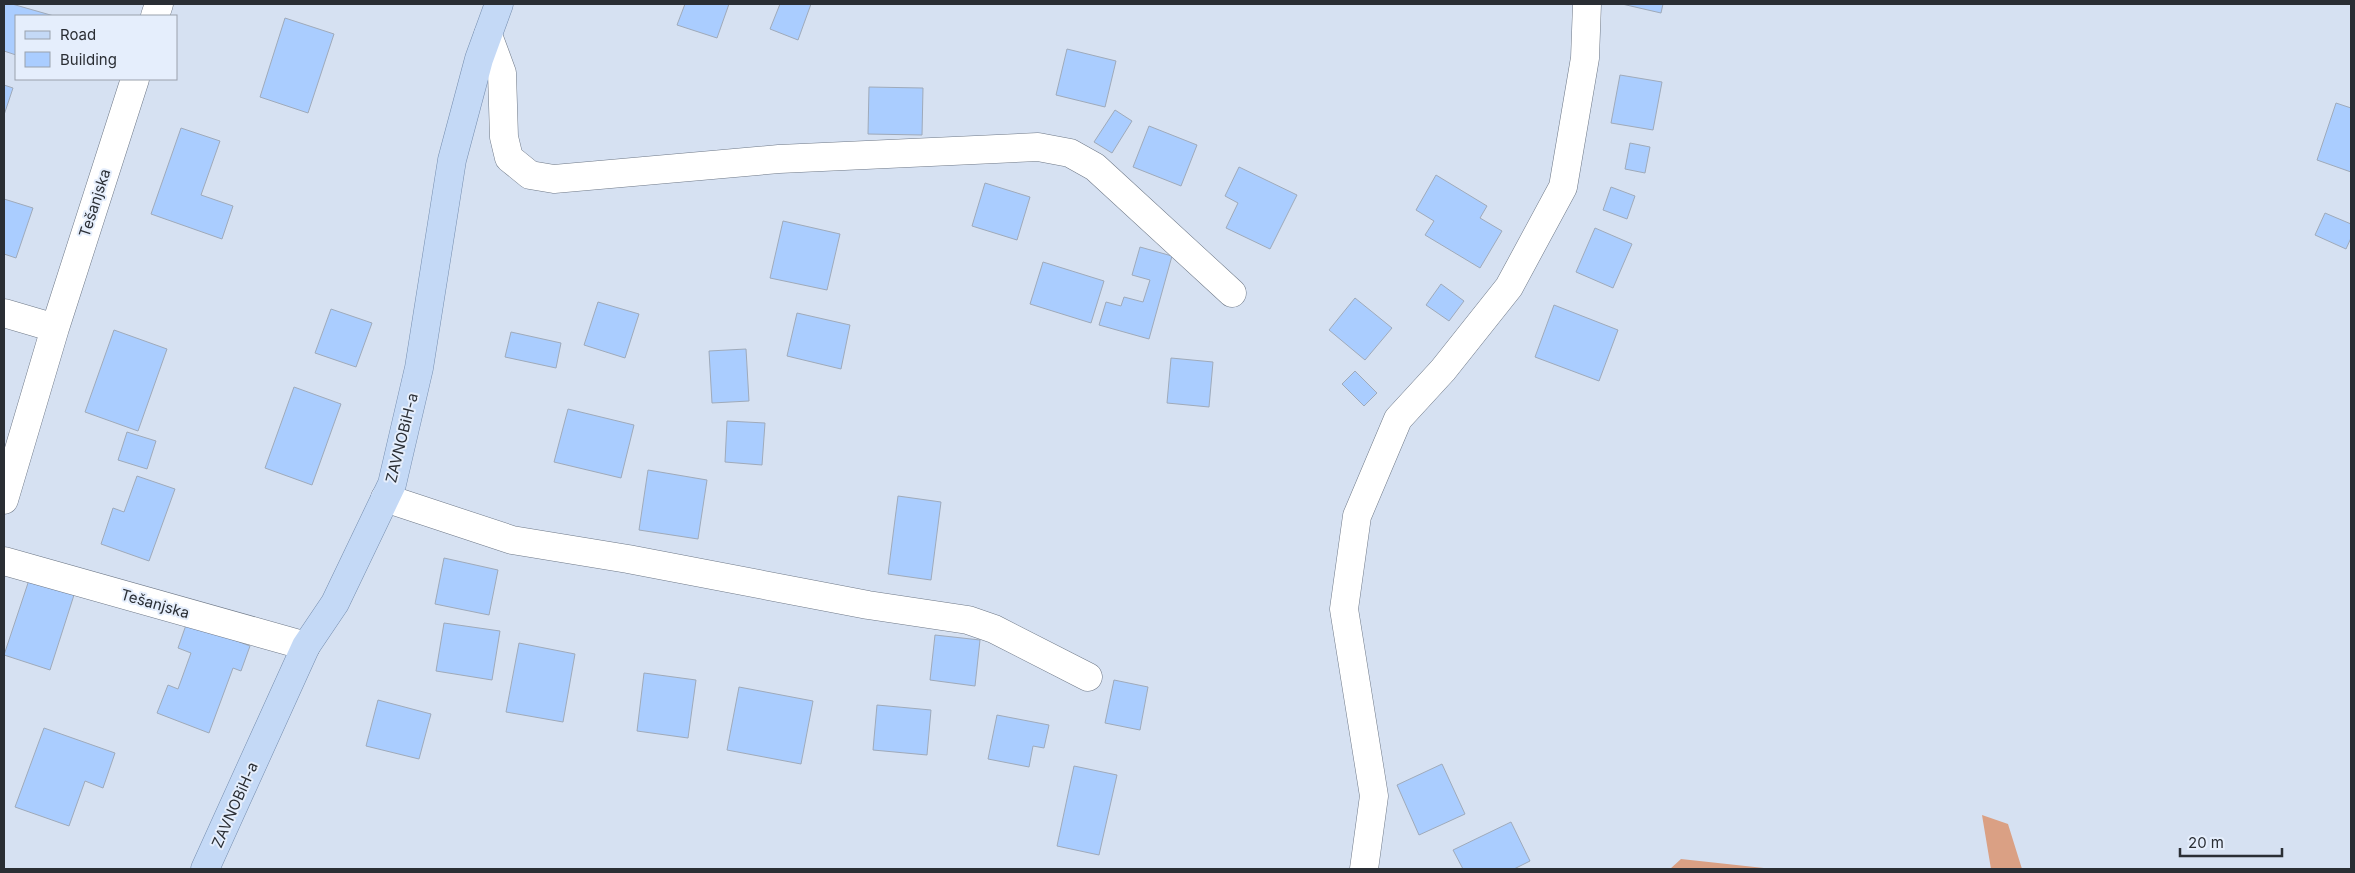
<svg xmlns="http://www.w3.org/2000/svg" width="2355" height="873" viewBox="0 0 2355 873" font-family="Inter,sans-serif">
<rect width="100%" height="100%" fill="#d6e1f2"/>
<path fill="#daa084" d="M1982 815 2008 824 2022 869H1991Z
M1681 859 1773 869H1774H1670Z"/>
<path fill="#aacdff" stroke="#9faaba" d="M4 4H12L54 16H16V55L4 51Z
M685 4H729L717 38 677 25Z
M780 4H811L798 40 770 29Z
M1622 4H1663L1661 13Z
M285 18 334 34 308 113 260 97Z
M1067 49 1116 61 1105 107 1056 95Z
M1620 75 1662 82 1653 130 1611 123Z
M4 85 13 88 4 115Z
M869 87 923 88 922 135 868 134Z
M2336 103 2351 108V172L2317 160Z
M1115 110 1132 121 1112 153 1094 142Z
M1149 126 1197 145 1181 186 1133 167Z
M181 128 220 141 201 195 233 206 222 239 151 214Z
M1630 143 1650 147 1645 173 1625 169Z
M1239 167 1297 195 1270 249 1226 228 1238 203 1225 196Z
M1436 175 1487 206 1480 218 1502 231 1480 268 1425 235 1434 221 1416 210Z
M985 183 1030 197 1017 240 972 226Z
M1611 187 1635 196 1627 219 1603 210Z
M4 199 33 208 16 258 4 254Z
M2325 213 2351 224V238L2346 249 2315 235Z
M783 221 840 234 827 290 770 278Z
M1595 228 1632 244 1613 288 1576 272Z
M1140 247 1172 256 1149 339 1099 325 1106 302 1121 306 1124 297 1143 302 1150 280 1132 275Z
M1043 262 1104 281 1091 323 1030 304Z
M1441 284 1464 301 1449 321 1426 305Z
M1355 298 1392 328 1365 360 1329 330Z
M598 302 639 314 625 358 584 345Z
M1554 305 1618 330 1599 381 1535 357Z
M331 309 372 323 356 367 315 353Z
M797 313 850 325 841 369 787 356Z
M114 330 167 349 138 431 85 412Z
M511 332 561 343 556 368 505 357Z
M746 349 749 401 712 403 709 351Z
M1171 358 1213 362 1209 407 1167 403Z
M1355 371 1377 393 1364 406 1342 384Z
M294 387 341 404 312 485 265 468Z
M568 409 634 425 621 478 554 462Z
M727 421 765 423 762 465 725 462Z
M127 432 156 441 147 469 118 460Z
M648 470 707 480 698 539 639 530Z
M137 476 175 489 149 561 101 544 113 508 124 512Z
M898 496 941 502 931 580 888 574Z
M444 558 498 570 489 615 435 604Z
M29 580 74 595 50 670 4 655Z
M187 622 250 646 241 671 233 668 209 733 157 713 168 685 178 689 191 653 178 648Z
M444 623 500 631 492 680 436 671Z
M935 635 980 640 975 686 930 680Z
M519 643 575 654 563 722 506 712Z
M644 673 696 680 688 738 637 731Z
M1114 680 1148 687 1140 730 1105 723Z
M739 687 813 701 801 764 727 750Z
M378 700 431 714 419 759 366 746Z
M877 705 931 710 927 755 873 750Z
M997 715 1049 725 1044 748 1033 746 1029 767 988 759Z
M44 728 115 753 103 788 85 781 69 826 15 807Z
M1442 764 1465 814 1419 835 1397 785Z
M1074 766 1117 775 1099 855 1057 846Z
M1511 822 1530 861 1514 869H1463L1453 850Z"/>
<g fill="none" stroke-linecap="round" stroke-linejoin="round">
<defs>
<path id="minor" d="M155 16 159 4
M488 35 502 73 504 137 509 158 530 175 554 179 779 159 1038 147 1070 153 1095 167 1232 293
M4 313 55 328
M385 498 512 540 628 559 868 605 968 620 994 629 1088 677
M4 500 55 328 135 79
M4 561 306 646
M1364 869 1374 796 1344 609 1357 516 1398 419 1443 370 1509 287 1563 187 1585 58 1587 4"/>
<path id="major" d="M205 869 306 646 335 603 392 484 419 368 452 160 479 59 499 4"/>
</defs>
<use href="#minor" stroke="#6e7887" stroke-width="29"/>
<use href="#major" stroke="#758dae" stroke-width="29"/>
<use href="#minor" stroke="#fff" stroke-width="28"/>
<use href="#major" stroke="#c4d9f6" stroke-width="28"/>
</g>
<g text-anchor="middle" stroke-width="4" stroke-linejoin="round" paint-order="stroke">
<g font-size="15" fill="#2a2e34" stroke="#e5eefc">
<text transform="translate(95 203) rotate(-72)" y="5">Tešanjska</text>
<text transform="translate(402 438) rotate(-76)" y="5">ZAVNOBiH-a</text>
<text transform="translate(155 604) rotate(16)" y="5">Tešanjska</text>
<text transform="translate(235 805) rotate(-66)" y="5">ZAVNOBiH-a</text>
</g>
</g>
<rect width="2355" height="873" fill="none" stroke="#2a2e34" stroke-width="10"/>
<rect x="15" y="15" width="162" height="65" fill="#e5eefc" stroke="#9aa1ac"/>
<rect x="25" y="31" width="25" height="8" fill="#c4d9f6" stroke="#9aa1ac"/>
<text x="60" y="40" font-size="15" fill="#2a2e34">Road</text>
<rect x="25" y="52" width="25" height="15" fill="#aacdff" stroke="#9aa1ac"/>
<text x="60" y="65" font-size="15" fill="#2a2e34">Building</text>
<path d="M2180 848v8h102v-8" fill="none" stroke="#2a2e34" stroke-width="2.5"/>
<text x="2188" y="848" font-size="15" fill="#2a2e34" stroke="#e5eefc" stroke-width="4" paint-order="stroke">20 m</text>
</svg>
